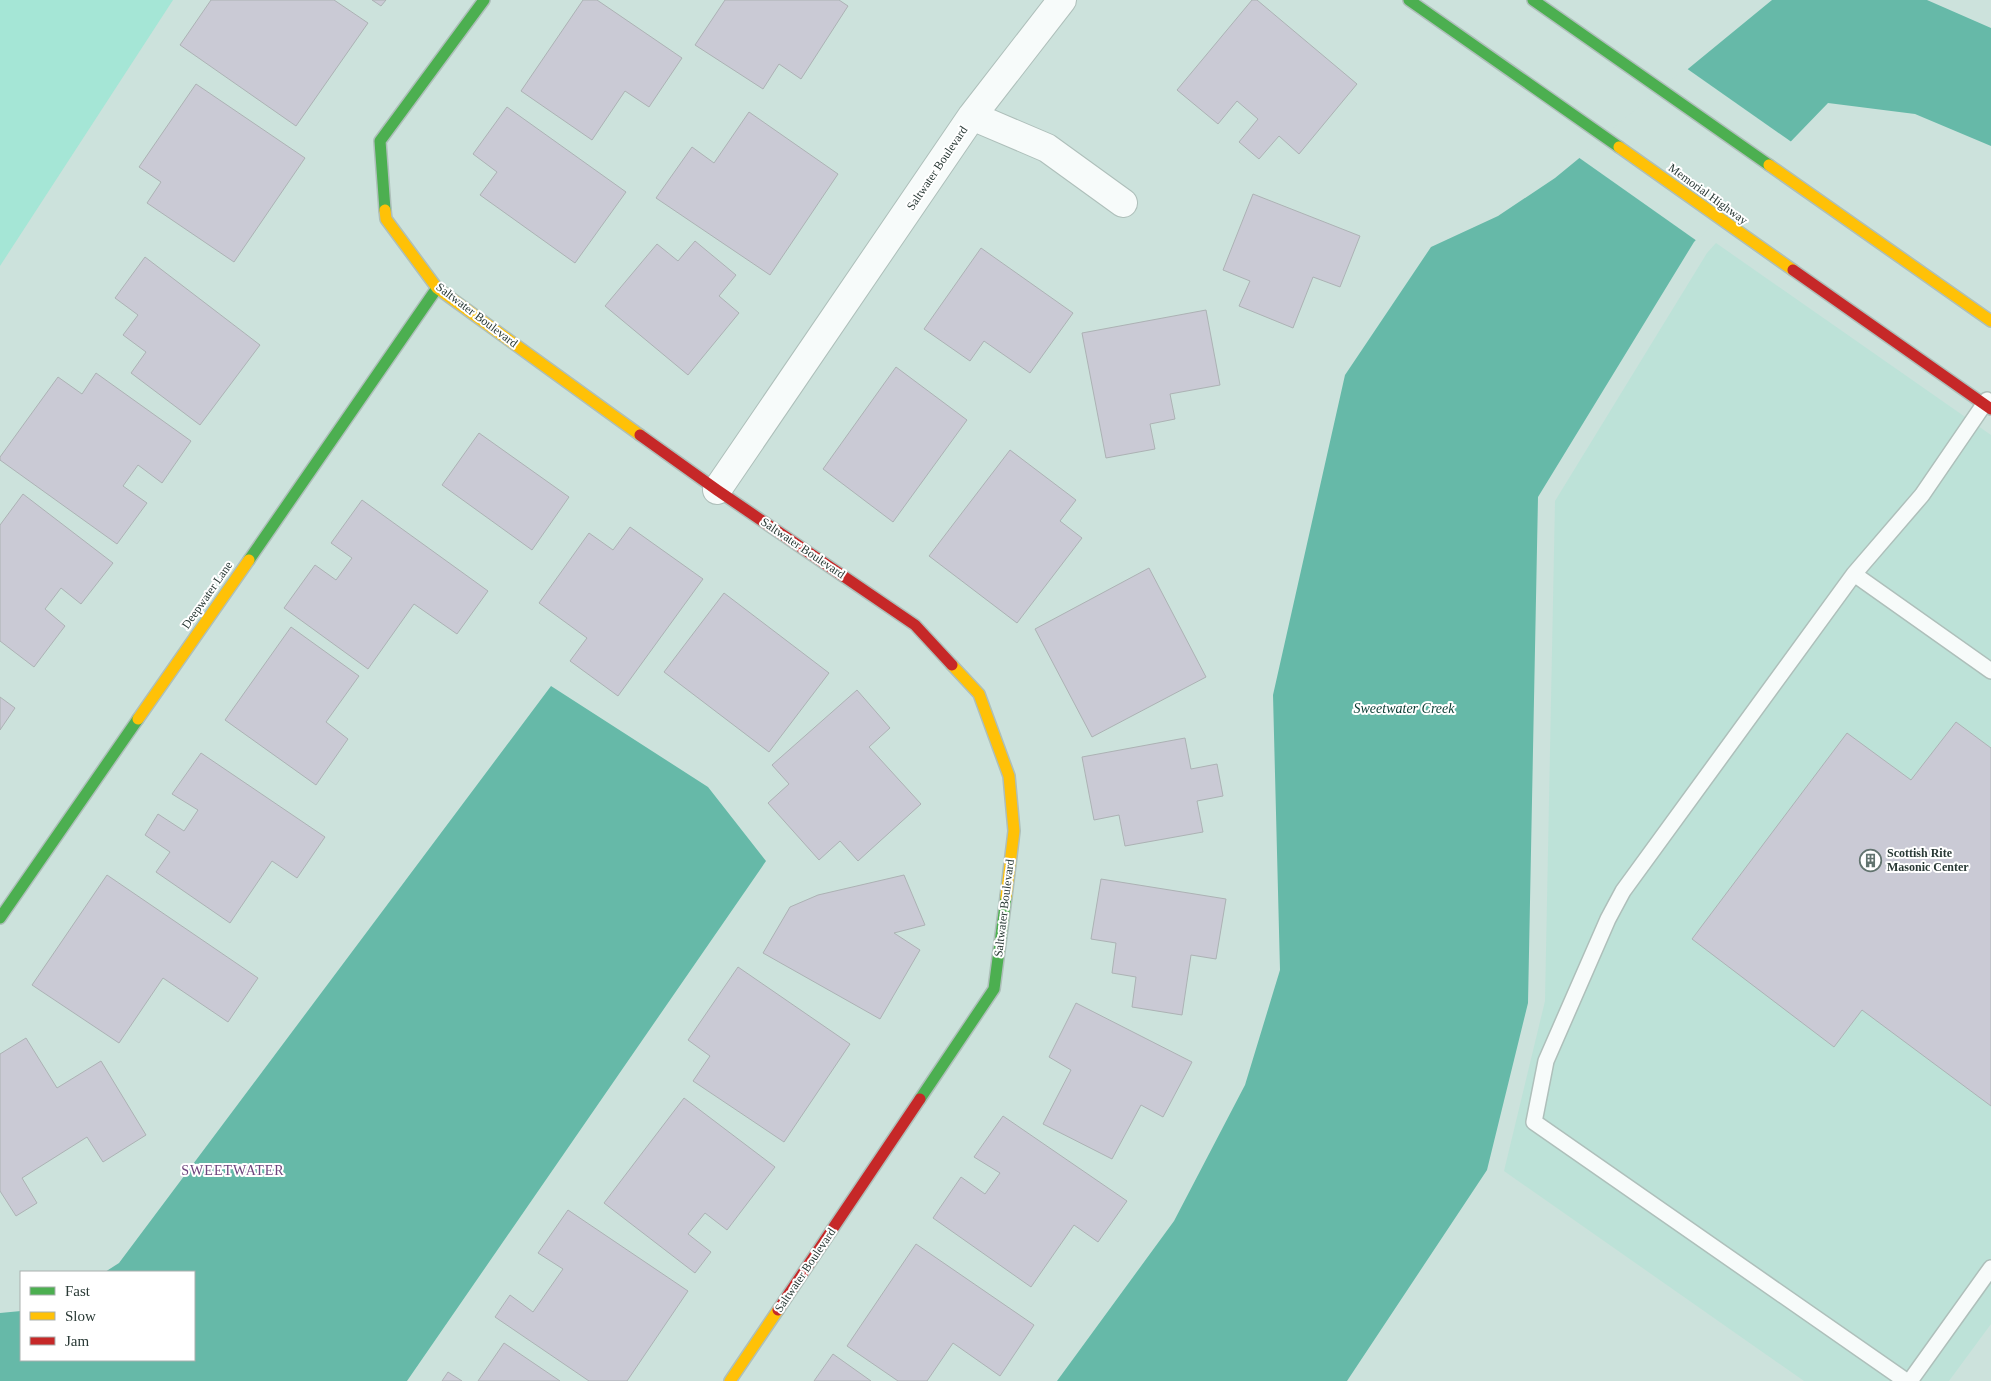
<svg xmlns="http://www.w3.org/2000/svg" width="1991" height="1381" viewBox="0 0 1991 1381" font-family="Georgia,serif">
<rect width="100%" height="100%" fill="#cce2dc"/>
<path fill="#bde2d8" d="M1716 243 1991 435V1324L1949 1381H1804L1504 1171 1545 1001 1555 501 1707 253Z"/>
<path fill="#a5e6d6" d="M0 0H173L0 266Z"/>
<path fill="#66b9a8" d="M1772 0H1927L1991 28V146L1915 114 1828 103 1694 242 1538 497 1528 1003 1487 1170 1347 1381H1057L1174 1221 1245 1085 1280 970 1273 695 1345 375 1431 247 1498 216 1555 178Z
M551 686 708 787 766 861 407 1381H0V1313L21 1311V1360H194V1272H105L119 1263Z"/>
<path fill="#cce2dc" d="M1686 68 1793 143 1697 241 1578 157Z"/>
<path fill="#cacad5" stroke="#acb2b4" d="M211 0H334L368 23 296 126 180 45Z
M372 0H386L381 6Z
M583 0H597L682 58 649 107 625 91 592 140 521 91Z
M725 0H839L848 6 801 79 779 64 763 89 695 45Z
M1252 0H1257L1357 84 1299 154 1279 136 1259 159 1239 142 1258 119 1237 101 1218 124 1177 90Z
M196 84 305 158 234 262 147 203 161 182 139 167Z
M507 107 626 192 575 263 480 195 497 172 473 154Z
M749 112 838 174 770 275 656 198 692 147 714 163Z
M1253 194 1360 236 1340 287 1313 277 1293 328 1239 306 1250 281 1223 270Z
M695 241 736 275 719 296 739 313 688 375 605 306 657 244 678 261Z
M981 248 1073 313 1030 373 984 341 970 361 924 329Z
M145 257 260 345 200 425 131 373 146 352 123 335 138 315 115 298Z
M1206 310 1220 385 1170 394 1175 419 1150 424 1155 449 1106 458 1082 333Z
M896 367 967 420 893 522 823 469Z
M96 373 191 441 162 483 138 465 123 486 147 503 117 544 0 460V457L58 377 82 394Z
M479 433 569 497 532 550 442 485Z
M1010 450 1076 500 1060 521 1082 538 1017 623 929 556Z
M23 494 113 563 81 604 61 588 45 609 65 626 34 667 0 641V525Z
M362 500 488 591 457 634 414 604 368 669 284 608 315 565 336 580 352 558 331 543Z
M630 527 703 579 618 696 570 661 587 638 539 603 589 533 613 550Z
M1149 568 1206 677 1092 737 1035 629Z
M724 593 829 673 769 752 664 672Z
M291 627 359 676 326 722 348 739 316 785 225 720Z
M857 690 890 728 869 747 921 804 858 861 840 841 819 860 768 803 789 784 772 765Z
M0 697 15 708 0 730Z
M1956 722 1991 748V1106L1862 1010 1834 1047 1692 939 1847 733 1911 780Z
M1185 738 1191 769 1217 764 1223 796 1197 801 1203 832 1125 846 1119 815 1094 820 1082 757Z
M201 753 325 837 297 878 272 861 230 923 156 872 170 852 145 835 158 814 184 831 198 810 172 794Z
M107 875 258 978 228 1022 163 978 119 1043 32 985Z
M904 875 925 925 894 933 920 950 880 1019 763 953 790 907 818 895Z
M1101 879 1226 899 1216 959 1191 955 1182 1015 1132 1007 1136 977 1112 973 1116 943 1091 939Z
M738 967 850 1044 784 1142 693 1081 710 1056 688 1040Z
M1076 1003 1192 1062 1163 1117 1141 1105 1112 1159 1043 1124 1071 1070 1049 1057Z
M26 1038 57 1088 101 1061 146 1135 103 1162 87 1137 22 1178 37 1203 16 1216 0 1191V1054Z
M684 1098 775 1167 727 1230 705 1213 688 1234 711 1252 695 1273 604 1203Z
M1003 1116 1127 1201 1098 1242 1074 1225 1031 1287 933 1218 961 1177 985 1194 1000 1173 974 1157Z
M568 1210 688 1291 627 1381H589L495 1317 510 1295 533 1312 563 1269 538 1253Z
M916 1244 1034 1325 1000 1376 953 1343 927 1381H898L847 1346Z
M504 1343 560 1381H478Z
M833 1354 871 1381H814Z
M448 1372 462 1381H442Z"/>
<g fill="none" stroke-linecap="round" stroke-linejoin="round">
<defs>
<path id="lane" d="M1854 574 1991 671
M1906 1381 1534 1122 1546 1061 1608 919 1623 891 1854 574 1922 495 1987 400
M1910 1381 1991 1268"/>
<path id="street" d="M972 116 1047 148 1123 203
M717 490 972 116 1062 0"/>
<path id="fast" d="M1409 0 1619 147
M1533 0 1769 165
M385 210 380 141 484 0
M249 560 437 288
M0 918 138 719
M920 1099 994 989 1006 897"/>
<path id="slow" d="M1619 147 1793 270
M1769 165 1991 321
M385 210 386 219 437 288 640 435
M952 665 979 694 1009 776 1014 831 1006 897
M138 719 249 560
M730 1381 778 1310"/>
<path id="jam" d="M1793 270 1991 409
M640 435 717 490 915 625 952 665
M778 1310 920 1099"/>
</defs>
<use href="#lane" stroke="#aebfba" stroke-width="18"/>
<use href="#street" stroke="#aebfba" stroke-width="30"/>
<use href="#fast" stroke="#aebfba" stroke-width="14"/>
<use href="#slow" stroke="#aebfba" stroke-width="14"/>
<use href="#jam" stroke="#aebfba" stroke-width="14"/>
<use href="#lane" stroke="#f7fbfa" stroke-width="15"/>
<use href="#street" stroke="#f7fbfa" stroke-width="28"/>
<use href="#fast" stroke="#4caf50" stroke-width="11"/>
<use href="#slow" stroke="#ffc107" stroke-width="11"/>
<use href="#jam" stroke="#c62828" stroke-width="11"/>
</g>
<defs>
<symbol id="building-ring" viewBox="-11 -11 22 22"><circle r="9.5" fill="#fff" stroke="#62746f" stroke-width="1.5"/><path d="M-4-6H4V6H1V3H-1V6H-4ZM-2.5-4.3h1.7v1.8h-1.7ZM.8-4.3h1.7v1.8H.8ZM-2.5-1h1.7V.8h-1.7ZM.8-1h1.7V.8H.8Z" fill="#62746f"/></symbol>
</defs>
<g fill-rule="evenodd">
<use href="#building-ring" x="1858" y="848" width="25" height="25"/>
</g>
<g text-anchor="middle" stroke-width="4" stroke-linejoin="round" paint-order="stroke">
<g font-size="12" fill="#293935" stroke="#fff">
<text transform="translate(937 168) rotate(-56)" y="4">Saltwater Boulevard</text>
<text transform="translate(1708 194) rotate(36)" y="4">Memorial Highway</text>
<text transform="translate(477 315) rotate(37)" y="4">Saltwater Boulevard</text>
<text transform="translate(803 548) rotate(34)" y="4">Saltwater Boulevard</text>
<text transform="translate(207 595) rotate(-55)" y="4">Deepwater Lane</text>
<text transform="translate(1004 908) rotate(-83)" y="4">Saltwater Boulevard</text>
<text transform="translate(805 1270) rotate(-56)" y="4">Saltwater Boulevard</text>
</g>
<g font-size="12" font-weight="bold" fill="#293935" stroke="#fff" text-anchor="start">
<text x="1887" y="857">Scottish Rite<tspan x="1887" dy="14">Masonic Center</tspan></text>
</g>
<g font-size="14" font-style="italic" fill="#073a30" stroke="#fff">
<text x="1404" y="713">Sweetwater Creek</text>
</g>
<g font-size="14" letter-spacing="1" fill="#6d457d" stroke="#fff">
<text x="233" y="1175">SWEETWATER</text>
</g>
</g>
<rect x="20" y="1271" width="175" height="90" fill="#ffffff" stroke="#a9b0ae"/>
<rect x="30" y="1287" width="25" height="8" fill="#4caf50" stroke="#a9b0ae"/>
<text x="65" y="1296" font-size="15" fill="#293935">Fast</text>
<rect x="30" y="1312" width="25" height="8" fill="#ffc107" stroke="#a9b0ae"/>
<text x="65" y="1321" font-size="15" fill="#293935">Slow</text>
<rect x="30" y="1337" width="25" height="8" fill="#c62828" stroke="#a9b0ae"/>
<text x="65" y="1346" font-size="15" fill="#293935">Jam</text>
</svg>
